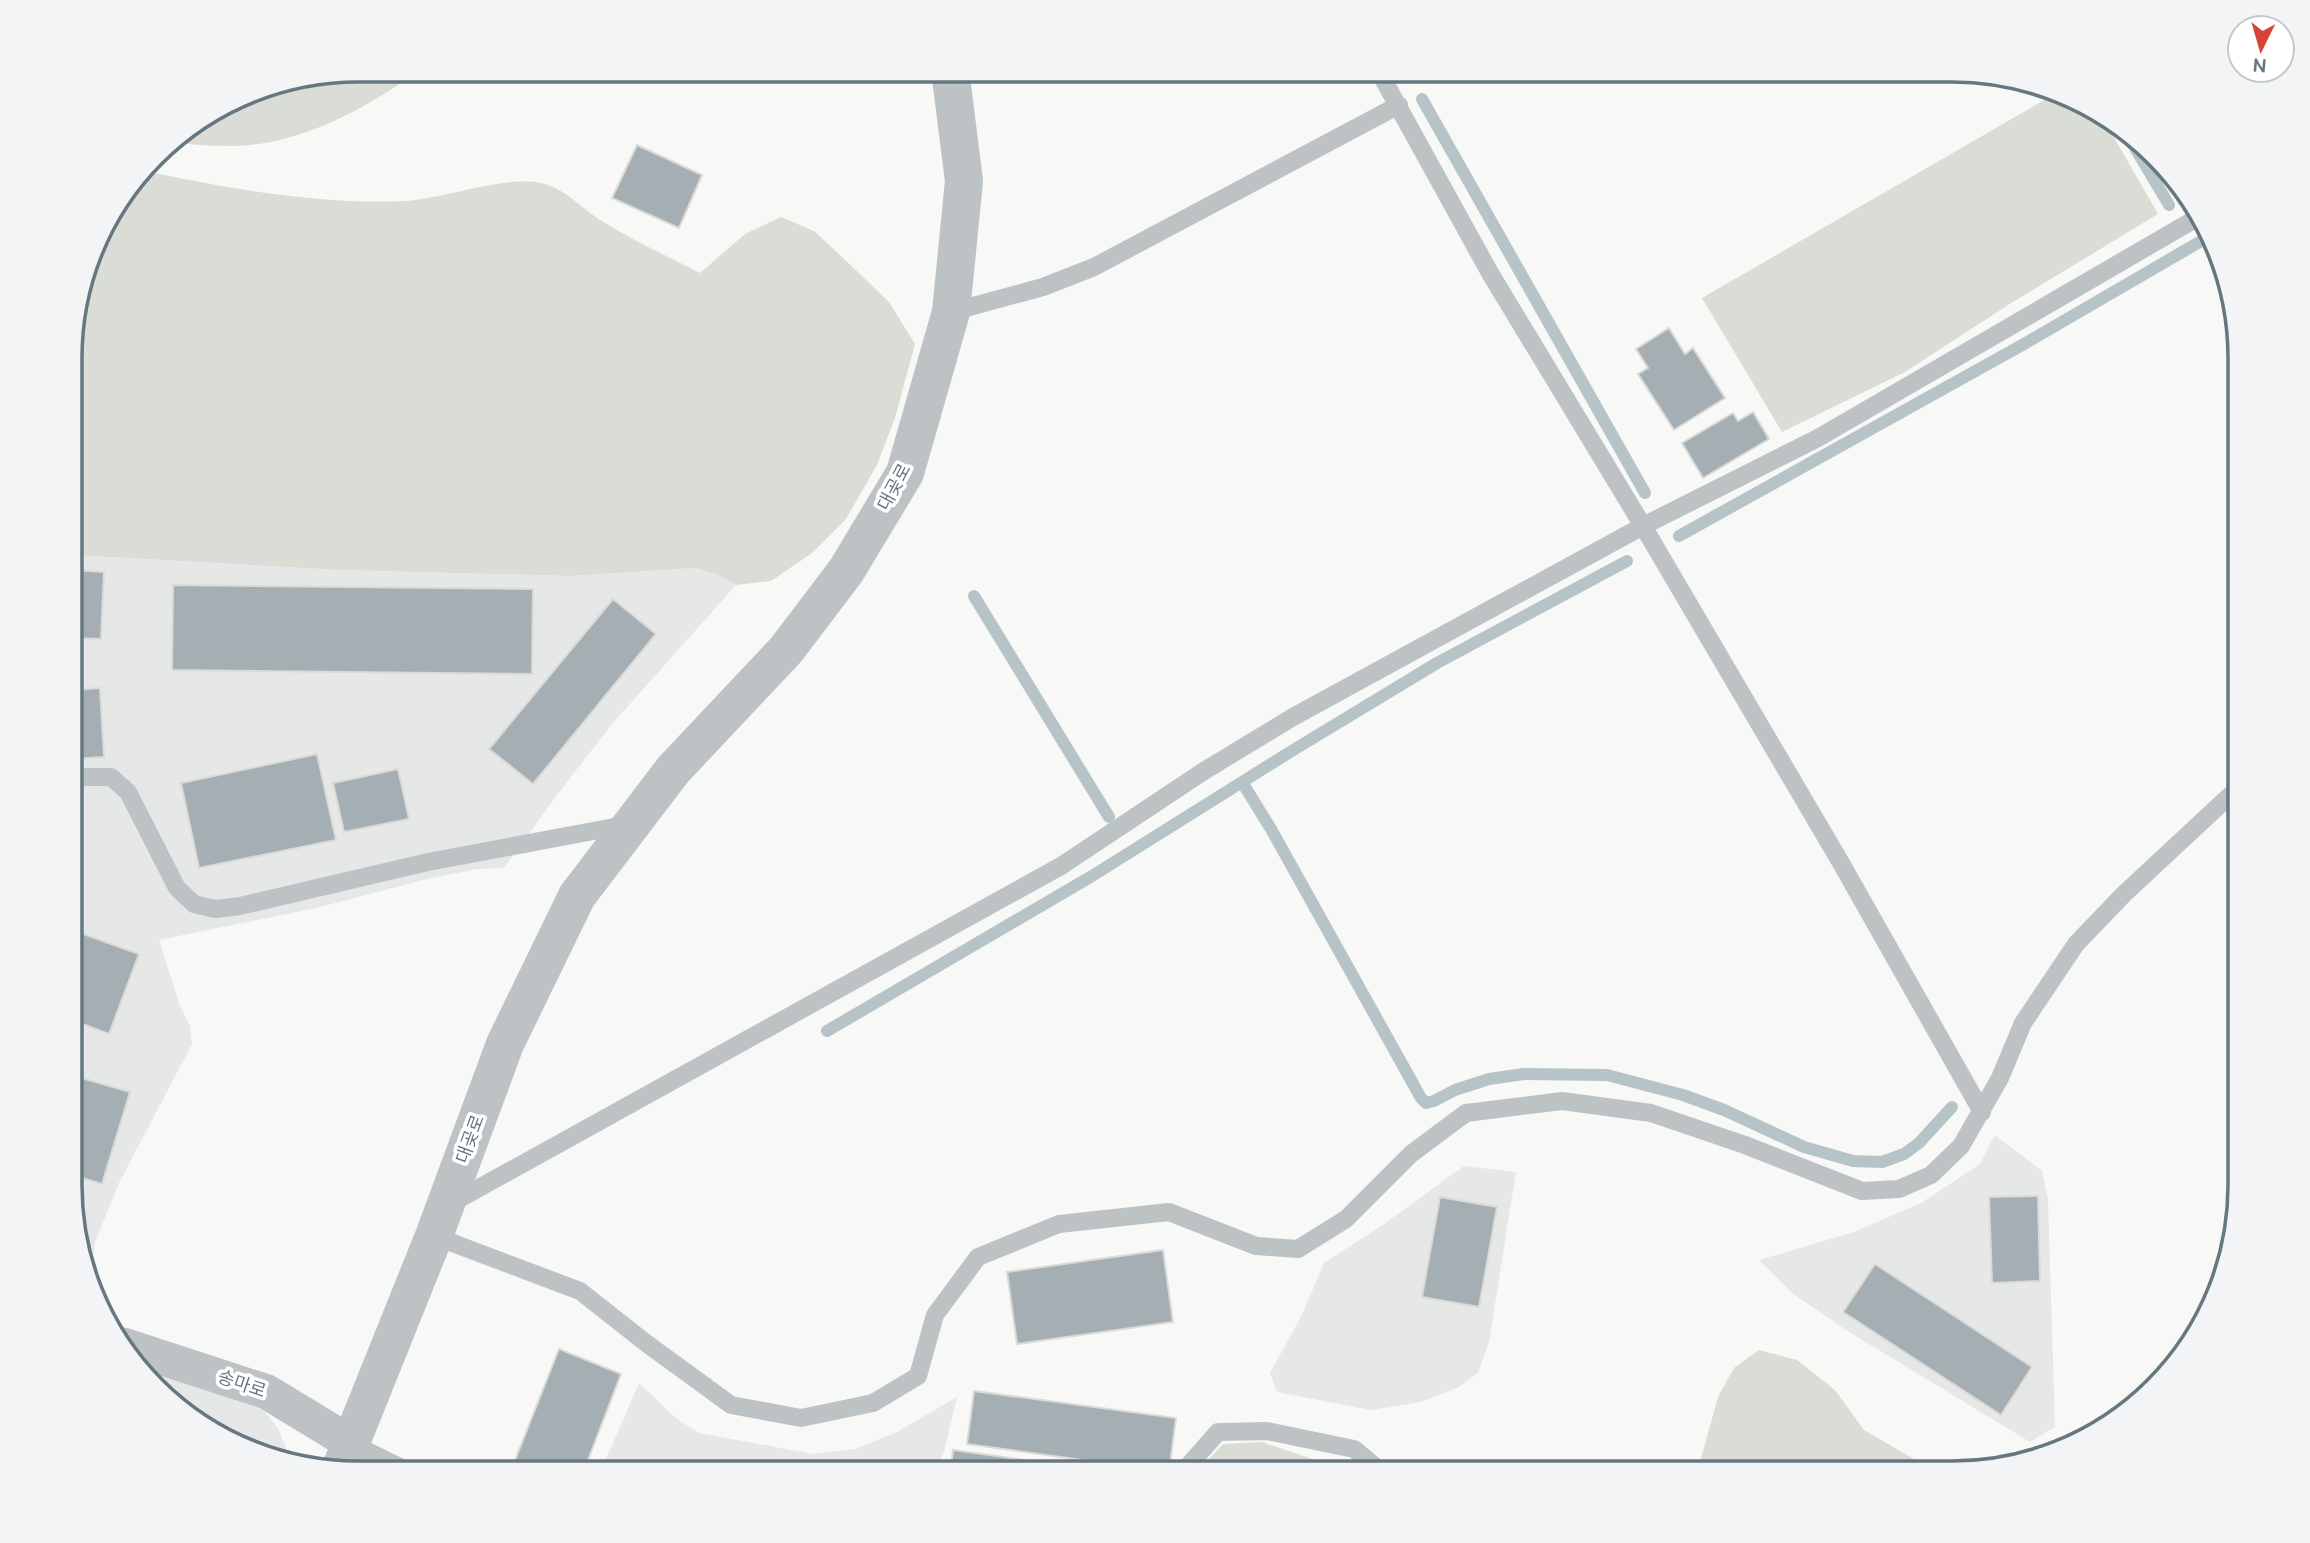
<svg xmlns="http://www.w3.org/2000/svg" width="2310" height="1543" viewBox="0 0 2310 1543" font-family="Ubuntu,'Noto Sans KR',sans-serif">
<rect width="100%" height="100%" fill="#f8f8f6"/>
<path fill="#e6e8e7" d="M72 555 339 570 571 576 695 568 718 575 736 585 612 724 557 795 504 868 477 869 427 879 316 908 159 940 180 1006 190 1026 192 1044 119 1183 95 1242 91 1271 98 1294 114 1324 106 1322 72 1222Z
M1995 1135 2042 1171 2048 1199 2055 1427 2030 1442 1846 1330 1792 1293 1759 1260 1854 1232 1921 1203 1980 1164Z
M1464 1166 1516 1172 1489 1342 1478 1373 1459 1387 1421 1402 1371 1410 1277 1392 1270 1373 1302 1315 1324 1263 1384 1224Z
M139 1362 226 1392 264 1411 278 1428 286 1448 284 1461 266 1458 198 1424Z
M639 1383 677 1419 699 1433 813 1454 855 1449 897 1432 957 1397 944 1452 934 1473H600Z"/>
<path fill="#d9ddd5" d="M358 70H419C365 110 296 147 227 146 207 146 187 144 168 142L248 92Z
M2058 92 2100 113 2158 214 2008 305 1905 372 1782 432 1702 298Z
M145 171C225 188 321 205 403 201 441 200 510 173 545 184 568 191 582 209 602 221 633 241 668 256 700 273L745 234 781 217 814 231 839 254 889 302 915 344 895 418 877 465 846 519 812 553 771 581 736 585 718 575 695 568 571 576 339 570 72 555V321L100 230Z
M1759 1350 1797 1360 1835 1390 1864 1430 1936 1472 1697 1473 1718 1397 1734 1368Z
M1262 1442 1318 1461 1333 1473H1196L1223 1444Z"/>
<g fill="none" stroke-linecap="round" stroke-linejoin="round">
<path stroke="#b7c4c7" stroke-width="12" d="M1422 99 1645 493
M2126 133 2169 205
M1679 536 2024 344 2208 237
M974 596 1109 817
M1242 782 1271 829 1421 1098 1426 1103 1434 1101 1455 1090 1489 1079 1524 1074 1607 1075 1683 1095 1724 1110 1804 1147 1853 1161 1882 1162 1904 1154 1919 1143 1952 1107
M827 1031 1092 876 1290 752 1437 663 1627 561"/>
</g>
<path fill="#a5afb3" stroke="#dadad8" stroke-width="2" d="M637 145 702 175 679 228 612 198Z
M1669 328 1685 354 1693 348 1725 398 1674 430 1638 374 1648 368 1636 349Z
M1753 412 1769 439 1703 478 1682 443 1733 413 1738 421Z
M72 570 104 572 101 639 72 638Z
M173 585 533 589 532 674 172 670Z
M613 599 656 634 533 784 489 749Z
M100 688 104 757 72 759V690Z
M317 754 336 840 199 868 181 783Z
M398 769 409 819 344 832 333 783Z
M72 930 139 954 109 1034 72 1020Z
M75 1076 130 1092 102 1184 72 1175V1084Z
M2038 1196 2040 1281 1992 1283 1989 1197Z
M1440 1197 1497 1207 1479 1307 1422 1297Z
M1163 1250 1173 1322 1017 1344 1007 1272Z
M1875 1264 2032 1367 2001 1415 1843 1312Z
M559 1349 621 1374 583 1473H510Z
M974 1391 1176 1418 1169 1472 967 1444Z
M953 1450 1118 1473H950Z"/>
<g fill="none" stroke-linecap="round" stroke-linejoin="round">
<path stroke="#bdc3c5" stroke-width="18" d="M1378 70 1490 273 1643 526 1841 863 1982 1112
M951 312 1043 287 1094 267 1399 105
M72 777H111L128 792 177 888 194 904 215 909 240 906 428 862 625 825
M450 1204 1061 866 1204 771 1293 717 1643 526 1818 438 2202 215
M434 1236 580 1291 646 1343 731 1405 801 1418 873 1403 918 1376 935 1315 978 1257 1059 1224 1169 1212 1256 1246 1298 1249 1346 1219 1411 1154 1466 1113 1562 1101 1651 1113 1745 1145 1862 1191 1899 1189 1931 1175 1961 1146 2000 1078 2023 1023 2076 944 2124 894 2239 787
M351 1443 412 1473
M1182 1473 1218 1432 1267 1431 1354 1449 1383 1473"/>
<path stroke="#bdc3c5" stroke-width="35" d="M123 1345 267 1392 351 1443"/>
<path stroke="#bdc3c5" stroke-width="38" d="M340 1470 434 1236 505 1044 577 896 673 770 786 650 846 571 905 473 951 312 964 181 950 70"/>
</g>
<g text-anchor="middle" stroke-width="7" stroke-linejoin="round" paint-order="stroke">
<g font-size="18" fill="#66787f" stroke="#fff">
<text transform="translate(894 487) rotate(-62)" y="6">대곶로</text>
<text transform="translate(470 1139) rotate(-70)" y="6">대곶로</text>
<text transform="translate(242 1384) rotate(19)" y="6">송마로</text>
</g>
</g>
<path d="M0 0H2310V1543H0ZM358 82H1952A276 276 0 0 1 2228 358V1185A276 276 0 0 1 1952 1461H358A276 276 0 0 1 82 1185V358A276 276 0 0 1 358 82Z" fill="#f3f4f5" fill-rule="evenodd"/>
<path fill="none" stroke="#66787f" stroke-width="3.5" d="M358 82H1952A276 276 0 0 1 2228 358V1185A276 276 0 0 1 1952 1461H358A276 276 0 0 1 82 1185V358A276 276 0 0 1 358 82Z"/>
<g transform="translate(2261 49) rotate(185)"><circle r="33" fill="#ffffff" stroke="#c2c9cc" stroke-width="2"/>
<path d="M0-5L12 26L0 18L-12 26Z" fill="#d74337"/>
<text y="-10" font-size="19" font-weight="bold" text-anchor="middle" fill="#66787f">N</text>
</g>
</svg>
